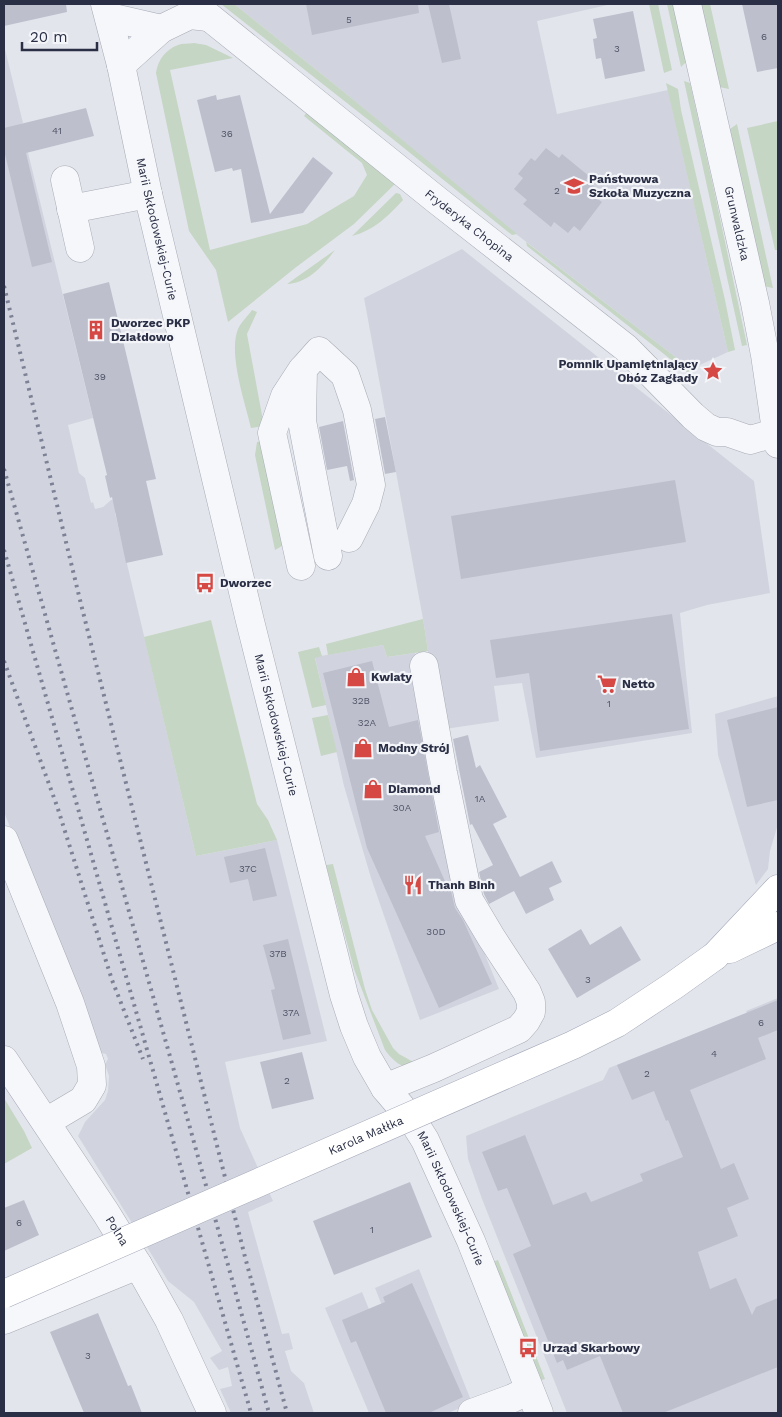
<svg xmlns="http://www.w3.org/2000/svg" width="782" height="1417" viewBox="0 0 782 1417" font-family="'Work Sans',sans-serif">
<rect width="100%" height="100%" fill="#e3e5ec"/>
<path fill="#d1d4de" d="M234 4H612L537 21 557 114 668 90 728 352 691 369 503 224 334 84Z
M4 45 23 123 21 124 93 418 68 425 79 473 85 478 91 503 93 502 95 509 103 507 111 500 146 491 115 513 196 856 277 840 327 1041 225 1062 240 1128 273 1201 248 1212 282 1334 289 1333 293 1349 285 1351 291 1371 304 1383 314 1413H231L220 1389 232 1386 228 1367 219 1370 210 1358 222 1351 194 1302 168 1281 78 1136 85 1122 105 1100 108 1091 109 1076 105 1064 108 1059 106 1054 101 1053 4 812Z
M462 249 754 481 770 593 707 605 680 613 692 733 536 758 522 683 494 686 499 721 445 729 436 683 428 651 423 619 364 298Z
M383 645 387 657 415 653 447 830 468 913 499 989 420 1020 371 878 344 786 315 657Z
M778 696V824L770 851 768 869 756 885 718 755 715 714Z
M778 998V1413H567L482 1199 468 1159 466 1136 603 1080 609 1068 747 1013 746 1011Z
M419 1269 472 1403 448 1413H424L375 1288Z
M362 1292 411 1413H369L325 1308Z"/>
<path fill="#c5d6c4" d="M221 4H234L334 84 517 234 512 235 394 140Z
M649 4H658L672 70 664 73Z
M667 4H673L686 62 681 67Z
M701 4H710L729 89 719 87Z
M194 43 206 45 233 58 170 70 210 250 307 224 354 196 367 175 362 163 304 116 307 112 396 183 354 224 295 268 228 322 216 270 189 231 156 73C158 60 165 50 178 45 182 43 189 44 194 43Z
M684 81 690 83 714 190 747 345 742 346Z
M666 83 678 89 681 110 725 300 735 350 728 352Z
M778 121V250H775L747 128Z
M737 124 773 288 763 286 730 129Z
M396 193 400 194 403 200C388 216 375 230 352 236Z
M526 242 691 369 688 373 527 246Z
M335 250C323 266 308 283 287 284Z
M252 310 257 312 247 334 264 426 251 428C245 402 228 354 238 329 241 322 248 316 252 310Z
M269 439 288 539 282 546 275 550 255 455 257 442Z
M423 619 428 651 387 657 383 645 328 655 326 644Z
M211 620 257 804 268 820 277 840 196 856 144 637Z
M319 647 322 656 315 658 326 705 312 708 298 652Z
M328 715 337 752 321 756 312 718Z
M333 864 365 989 372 1010 393 1048 399 1054 417 1064C415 1065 412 1067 409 1067 400 1068 390 1057 385 1050L354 969 326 865Z
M4 1098 24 1131 32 1148 4 1164Z
M498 1260 545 1379 538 1381 492 1262Z"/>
<path fill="#bdc0cc" d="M4 4H66L67 12 4 26Z
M306 4H418L419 13 312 35Z
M428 4H449L461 59 442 63Z
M742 4H778V68L757 72Z
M633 11 645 71 605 79 601 58 596 59 593 39 597 38 593 19Z
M216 95 217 100 240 95 270 214 313 157 333 173 303 213 251 223 241 169 233 171 232 168 215 172 197 100Z
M86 108 94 136 26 153 52 262 32 267 4 150V128Z
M546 148 559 158 562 154 589 176 586 180 600 191 595 197 602 202 580 231 574 226 568 233 554 222 551 227 523 204 527 200 514 189 523 178 518 174 531 158 535 161Z
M109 282 156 479 146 481 163 555 126 563 112 497 110 498 105 476 107 475 63 294Z
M385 417 396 472 385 474 375 419Z
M343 421 354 480 350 481 347 466 327 470 319 427Z
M675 480 686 542 461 579 451 516Z
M672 614 689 729 540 751 529 673 496 678 490 640Z
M372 661 389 727 418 720 439 832 425 836 448 888 450 887 455 908 463 920 492 984 439 1008 367 848 323 673Z
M778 707V800L747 807 727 720Z
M468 735 476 768 480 765 507 817 493 824 520 877 552 861 562 882 549 888 554 900 526 914 514 891 489 904 484 894 479 872 493 865 472 824 470 825 453 739Z
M265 848 277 896 253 901 248 879 230 883 224 857Z
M621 926 641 960 577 998 548 949 581 929 590 945Z
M288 939 311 1034 283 1040 271 990 275 989 263 945Z
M778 1000V1030L758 1038 766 1059 690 1090 721 1169 734 1163 749 1199 727 1208 738 1236 698 1252 710 1289 736 1278 752 1315 756 1307 778 1298V1367L663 1413H623L600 1356 567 1370 563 1360 557 1363 513 1254 531 1246 507 1188 498 1191 482 1152 525 1135 553 1205 586 1192 591 1202 643 1181 640 1174 683 1157 668 1120 666 1121 654 1091 632 1100 617 1065Z
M302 1052 314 1099 272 1109 260 1062Z
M410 1182 432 1237 334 1275 313 1221Z
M24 1200 39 1235 4 1251V1208Z
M412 1283 463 1397 429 1413H386L356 1341 351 1343 342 1320 385 1302 383 1297Z
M98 1313 128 1386 131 1385 142 1413H84L50 1332Z"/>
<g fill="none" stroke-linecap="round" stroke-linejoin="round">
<defs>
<g id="minor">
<path id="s1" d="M105 4 121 65 148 194 250 621 344 995 354 1026 367 1057 385 1088 413 1121 425 1140 471 1241 539 1413"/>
<path id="s2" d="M193 4 438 201 626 348 693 416 706 427 717 432H727L750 440 778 432"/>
<path id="s3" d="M687 4 755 303 765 355 778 444"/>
<path d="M109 17 161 29"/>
<path d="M121 65 161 29 190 15 208 17"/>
<path d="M65 180 80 248"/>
<path d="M71 209 148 194"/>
<path d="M328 556 302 421 303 369 319 351 345 375 357 410 371 485 366 504 349 538"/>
<path d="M301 566 272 433 285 396 302 370"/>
<path d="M4 840 70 1003 91 1066 92 1085 83 1100 46 1122"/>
<path id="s4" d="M4 1060 106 1213 138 1265 169 1320 212 1413"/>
<path d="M385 1088 434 1068 519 1029 526 1021 531 1012V1002L527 992 491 937 469 900 443 773 424 666"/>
<path d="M4 1320 138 1265"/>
<path d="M472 1413 513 1398 529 1390"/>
</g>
<path id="major" d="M730 949 778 926
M715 956 778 889"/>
</defs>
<use href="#minor" stroke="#a8abb7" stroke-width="29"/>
<use href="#major" stroke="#a2a7b8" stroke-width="29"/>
<use href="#minor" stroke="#f6f7fa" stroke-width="28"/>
<use href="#major" stroke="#fff" stroke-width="28"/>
<path stroke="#7c8196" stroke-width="4" stroke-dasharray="2.5 5" stroke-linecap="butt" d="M4 286 81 604 245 1257 287 1413
M4 469 182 1099 269 1413
M4 550 251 1413
M4 661 57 806 112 980 143 1059"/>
<defs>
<g id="major-bridge">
<path id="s5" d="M4 1294 573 1045 617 1023 673 986 715 956"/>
</g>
</defs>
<use href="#major-bridge" stroke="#a2a7b8" stroke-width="29" stroke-linecap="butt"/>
<use href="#major-bridge" stroke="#fff" stroke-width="28"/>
</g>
<defs>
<symbol id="school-bare" viewBox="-9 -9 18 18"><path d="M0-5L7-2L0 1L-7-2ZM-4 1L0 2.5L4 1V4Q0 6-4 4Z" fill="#d54844" stroke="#f3f5f9" stroke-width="2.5" paint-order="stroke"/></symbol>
<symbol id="building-bare" viewBox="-9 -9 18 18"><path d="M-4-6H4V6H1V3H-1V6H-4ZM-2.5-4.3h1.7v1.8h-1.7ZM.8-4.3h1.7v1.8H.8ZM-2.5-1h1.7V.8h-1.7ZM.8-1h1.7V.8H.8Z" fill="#d54844" stroke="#f3f5f9" stroke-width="2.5" paint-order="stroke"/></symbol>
<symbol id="sight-bare" viewBox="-9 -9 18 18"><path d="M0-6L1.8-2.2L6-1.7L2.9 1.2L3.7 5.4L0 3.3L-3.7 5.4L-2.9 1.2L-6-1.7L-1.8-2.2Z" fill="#d54844" stroke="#f3f5f9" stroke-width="2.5" paint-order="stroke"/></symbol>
<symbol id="bus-bare" viewBox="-9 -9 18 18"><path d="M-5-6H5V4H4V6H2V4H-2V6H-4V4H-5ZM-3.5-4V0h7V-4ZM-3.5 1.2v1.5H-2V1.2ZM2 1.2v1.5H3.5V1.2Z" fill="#d54844" stroke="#f3f5f9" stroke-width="2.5" paint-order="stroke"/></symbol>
<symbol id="shop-bare" viewBox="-9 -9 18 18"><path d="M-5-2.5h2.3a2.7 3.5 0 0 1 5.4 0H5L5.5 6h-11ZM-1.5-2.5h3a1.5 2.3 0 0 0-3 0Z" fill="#d54844" stroke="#f3f5f9" stroke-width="2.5" paint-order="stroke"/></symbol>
<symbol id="supermarket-bare" viewBox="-9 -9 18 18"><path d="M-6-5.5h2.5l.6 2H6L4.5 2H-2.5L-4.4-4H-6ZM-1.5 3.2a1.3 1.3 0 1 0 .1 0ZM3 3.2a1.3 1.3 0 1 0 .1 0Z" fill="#d54844" stroke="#f3f5f9" stroke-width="2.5" paint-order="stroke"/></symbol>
<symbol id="restaurant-bare" viewBox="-9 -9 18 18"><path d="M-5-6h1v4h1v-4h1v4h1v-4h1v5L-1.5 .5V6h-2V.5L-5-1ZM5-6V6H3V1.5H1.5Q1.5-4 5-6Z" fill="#d54844" stroke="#f3f5f9" stroke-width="2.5" paint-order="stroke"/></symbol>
</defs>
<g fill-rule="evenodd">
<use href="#school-bare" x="560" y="172" width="28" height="28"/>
<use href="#building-bare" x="82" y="316" width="28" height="28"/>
<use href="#sight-bare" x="699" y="357" width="28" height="28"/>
<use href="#bus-bare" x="191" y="569" width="28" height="28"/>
<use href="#shop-bare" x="342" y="663" width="28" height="28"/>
<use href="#supermarket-bare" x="593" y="670" width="28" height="28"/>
<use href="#shop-bare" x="349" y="734" width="28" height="28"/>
<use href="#shop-bare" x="359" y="775" width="28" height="28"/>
<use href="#restaurant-bare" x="399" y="871" width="28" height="28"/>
<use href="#bus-bare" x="514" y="1334" width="28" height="28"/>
</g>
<g text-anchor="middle" stroke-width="4.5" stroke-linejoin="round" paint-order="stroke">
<g font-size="10" fill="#4f5367">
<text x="349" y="23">5</text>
<text x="764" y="40">6</text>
<text x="617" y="52">3</text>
<text x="57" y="134">41</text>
<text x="227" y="137">36</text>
<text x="557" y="194">2</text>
<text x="100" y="380">39</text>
<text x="361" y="704">32B</text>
<text x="609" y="707">1</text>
<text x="367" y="726">32A</text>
<text x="480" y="802">1A</text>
<text x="402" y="811">30A</text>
<text x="248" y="872">37C</text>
<text x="436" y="935">30D</text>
<text x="278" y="957">37B</text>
<text x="588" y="983">3</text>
<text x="291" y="1016">37A</text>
<text x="761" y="1026">6</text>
<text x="714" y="1057">4</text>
<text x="647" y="1077">2</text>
<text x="287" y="1084">2</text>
<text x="19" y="1226">6</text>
<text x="372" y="1233">1</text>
<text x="88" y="1359">3</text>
</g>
<g font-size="12" font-weight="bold" fill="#2a2f45" stroke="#f3f5f9" text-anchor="start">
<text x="589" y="183">Państwowa<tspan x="589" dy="14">Szkoła Muzyczna</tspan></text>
<text x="111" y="327">Dworzec PKP<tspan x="111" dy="14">Działdowo</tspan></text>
<text x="698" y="368" text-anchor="end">Pomnik Upamiętniający<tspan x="698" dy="14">Obóz Zagłady</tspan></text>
<text x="220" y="587">Dworzec</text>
<text x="371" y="681">Kwiaty</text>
<text x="622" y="688">Netto</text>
<text x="378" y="752">Modny Strój</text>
<text x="388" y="793">Diamond</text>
<text x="428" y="889">Thanh Binh</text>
<text x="543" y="1352">Urząd Skarbowy</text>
</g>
<g font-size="12" fill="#2a2f45" stroke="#f3f5f9">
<text dy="4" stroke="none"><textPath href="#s3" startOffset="225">Grunwaldzka</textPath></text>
<text dy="4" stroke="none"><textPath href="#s2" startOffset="354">Fryderyka Chopina</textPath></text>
<text dy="4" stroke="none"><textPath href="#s1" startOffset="231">Marii Skłodowskiej-Curie</textPath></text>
<text dy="4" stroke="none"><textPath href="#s1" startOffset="741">Marii Skłodowskiej-Curie</textPath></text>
<text dy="4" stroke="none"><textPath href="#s5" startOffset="395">Karola Małłka</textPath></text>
<text dy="4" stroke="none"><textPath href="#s1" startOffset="1251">Marii Skłodowskiej-Curie</textPath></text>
<text dy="4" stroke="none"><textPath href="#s4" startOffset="205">Polna</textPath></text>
</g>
</g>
<rect width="782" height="1417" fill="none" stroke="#2a2f45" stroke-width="10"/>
<path d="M22 42v8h75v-8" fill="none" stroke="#2a2f45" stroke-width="2.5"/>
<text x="30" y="42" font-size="15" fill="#2a2f45" stroke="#f3f5f9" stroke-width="4" paint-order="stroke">20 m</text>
</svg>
